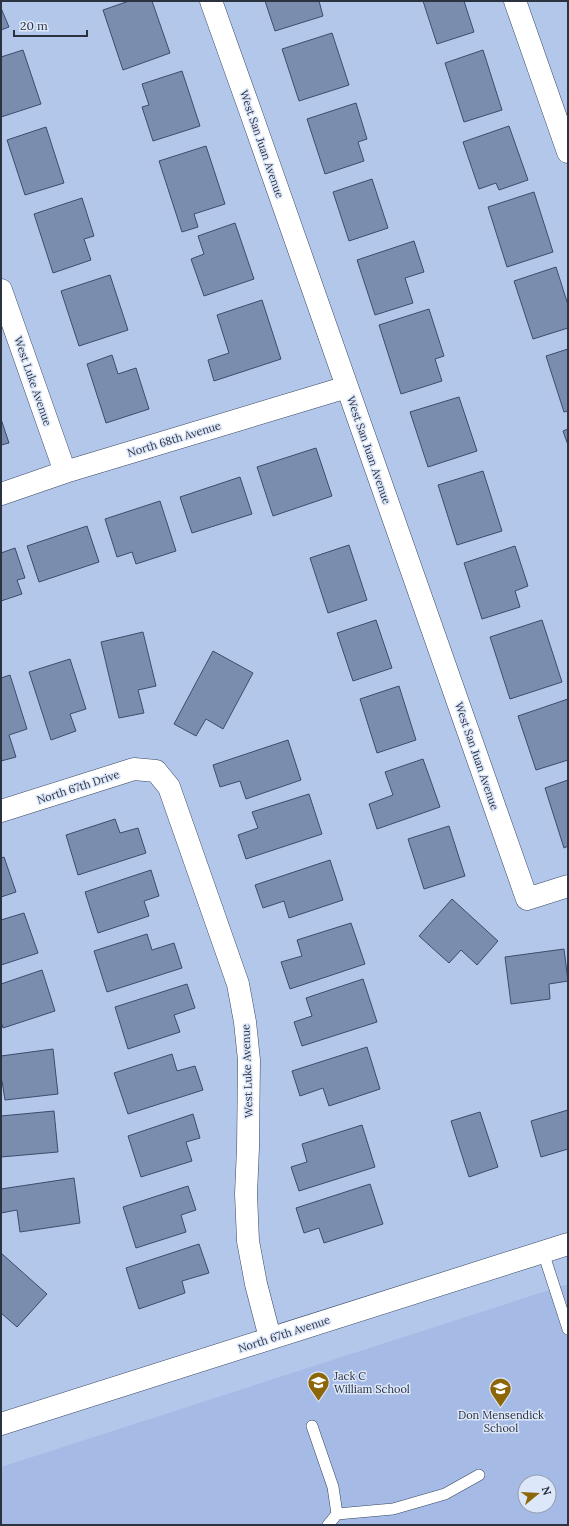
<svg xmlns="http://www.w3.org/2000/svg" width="569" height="1526" viewBox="0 0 569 1526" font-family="Lora,serif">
<rect width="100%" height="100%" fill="#b3c7eb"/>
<path fill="#a5bbe5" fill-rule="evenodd" d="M568 1284V1525H1V1467ZM525 1482H549V1506H525Z"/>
<path fill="#7a8dae" stroke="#3c4d6b" d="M129 1H152L170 53 123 70 103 10Z
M265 1H319L323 16 275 31Z
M423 1H464L474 32 437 44Z
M1 8 9 27 1 30Z
M332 33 349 85 299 101 282 49Z
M23 50 41 104 1 117V57Z
M483 50 502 110 464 122 445 63Z
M182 71 200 126 153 141 142 107 149 105 142 84Z
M356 103 367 139 358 142 364 161 325 174 307 119Z
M509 126 528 180 499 190 496 183 479 189 463 142Z
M46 127 64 183 25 195 7 140Z
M206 146 225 204 194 214 198 227 182 232 159 161Z
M372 179 388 228 349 241 333 192Z
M534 192 553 252 507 267 488 207Z
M82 198 94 236 84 239 91 260 53 273 34 214Z
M235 223 254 279 204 296 191 259 204 254 198 236Z
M414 241 424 272 405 278 413 303 375 315 357 260Z
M556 267 568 305V328L533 339 514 281Z
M110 275 128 330 79 346 61 291Z
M262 300 281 359 214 381 208 360 229 353 217 315Z
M429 309 444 356 435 359 442 381 401 394 379 325Z
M568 349V411L564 412 546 356Z
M112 355 118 374 136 368 149 409 106 423 87 364Z
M459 397 477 451 428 467 410 412Z
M1 419 9 443 1 445Z
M568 429V445L563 431Z
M316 448 332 496 273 516 257 467Z
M483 471 502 531 457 545 438 485Z
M240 477 252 514 192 533 180 497Z
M160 501 176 551 136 564 132 552 117 557 105 519Z
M87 526 99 562 39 582 27 546Z
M349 545 367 600 328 613 310 558Z
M515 546 528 586 515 591 520 607 482 619 464 563Z
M15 548 25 578 17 580 22 594 1 601V553Z
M376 620 392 668 353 681 337 633Z
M542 620 562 682 510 699 490 637Z
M143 632 156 686 138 690 144 713 119 718 101 642Z
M213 651 253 673 223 729 206 719 196 736 174 724Z
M70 659 86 709 70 714 76 731 51 740 29 672Z
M10 675 27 729 9 735 16 757 1 761V678Z
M399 686 416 740 377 753 360 699Z
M568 699V760L536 770 518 716Z
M288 740 301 780 246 799 240 781 220 787 213 765Z
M423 759 440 807 377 829 369 804 393 795 385 772Z
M568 780V846L564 848 545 788Z
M309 794 322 834 246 859 238 835 258 828 252 812Z
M115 819 120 833 138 828 146 853 78 875 66 835Z
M449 826 465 876 424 889 408 839Z
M4 857 16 892 1 897V858Z
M330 860 343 900 289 918 284 901 263 908 255 885Z
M151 870 159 896 144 901 149 916 98 933 85 892Z
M452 899 498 941 477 965 461 950 449 963 419 936Z
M24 913 38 953 1 965V920Z
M351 923 365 964 290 989 281 962 302 956 297 940Z
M147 934 152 950 174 943 182 968 107 992 94 951Z
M564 949 568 981 549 984 550 999 511 1004 505 957Z
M42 970 55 1011 3 1028 1 1022V984Z
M363 979 377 1022 302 1046 294 1022 312 1016 306 998Z
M187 984 195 1008 174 1015 180 1032 128 1049 115 1007Z
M367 1047 380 1089 329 1106 323 1088 300 1096 292 1071Z
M53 1049 58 1094 5 1100 2 1081H1V1056Z
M172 1054 177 1071 195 1066 203 1090 128 1114 114 1073Z
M568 1110V1149L541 1157 531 1121Z
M54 1111 58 1152 1 1157V1116Z
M480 1112 498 1167 469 1177 451 1121Z
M193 1114 200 1138 186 1142 192 1161 141 1177 128 1136Z
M362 1125 375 1167 299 1191 291 1167 307 1162 302 1144Z
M74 1178 80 1223 20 1232 17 1210 1 1213V1189Z
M370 1184 383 1224 324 1243 319 1228 304 1233 296 1208Z
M188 1186 196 1210 181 1215 186 1232 136 1248 123 1207Z
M199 1244 209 1273 182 1281 185 1293 139 1309 126 1268Z
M1 1253 47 1294 17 1327 1 1313Z"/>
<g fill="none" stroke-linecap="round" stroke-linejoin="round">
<defs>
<path id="service" d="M543 1252 568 1329
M312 1426 333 1487 337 1514 328 1525
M337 1514 393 1509 445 1494 479 1475"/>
<path id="minor" d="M211 1 252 116 527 899 568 886
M515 1 568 152
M1 290 65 472
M1 494 65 472 347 387
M1 811 134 769 156 771 169 787 238 984 245 1022 249 1060 248 1148 246 1194 248 1241 256 1284 270 1338"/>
<path id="secondary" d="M1 1424 568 1244"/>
</defs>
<use href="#service" stroke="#364664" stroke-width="12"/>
<use href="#minor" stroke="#364664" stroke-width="23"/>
<use href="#secondary" stroke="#364664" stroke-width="23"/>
<use href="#service" stroke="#fff" stroke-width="11"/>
<use href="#minor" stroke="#fff" stroke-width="22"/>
<use href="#secondary" stroke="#fff" stroke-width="22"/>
</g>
<defs>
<symbol id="school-pin" viewBox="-11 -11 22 30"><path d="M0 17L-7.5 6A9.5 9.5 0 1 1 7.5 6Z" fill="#8c6607" stroke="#dde7fa"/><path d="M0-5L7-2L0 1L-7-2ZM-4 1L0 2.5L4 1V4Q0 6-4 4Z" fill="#fff"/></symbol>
</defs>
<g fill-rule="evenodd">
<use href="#school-pin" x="306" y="1370" width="25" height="34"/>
<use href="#school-pin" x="488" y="1376" width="25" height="34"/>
</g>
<g text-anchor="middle" stroke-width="3" stroke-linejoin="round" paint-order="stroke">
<g font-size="11" fill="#2b3240" stroke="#dde7fa">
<text transform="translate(262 144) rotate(71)" y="4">West San Juan Avenue</text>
<text transform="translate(33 381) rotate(71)" y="4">West Luke Avenue</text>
<text transform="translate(174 439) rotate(-17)" y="4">North 68th Avenue</text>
<text transform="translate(369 450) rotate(71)" y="4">West San Juan Avenue</text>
<text transform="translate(477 756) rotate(71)" y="4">West San Juan Avenue</text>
<text transform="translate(78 787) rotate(-18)" y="4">North 67th Drive</text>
<text transform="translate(247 1071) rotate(-92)" y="4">West Luke Avenue</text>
<text transform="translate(284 1334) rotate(-18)" y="4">North 67th Avenue</text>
</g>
<g font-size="11" fill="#2b3240" stroke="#dde7fa" text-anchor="start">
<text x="334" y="1380">Jack C<tspan x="334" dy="13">William School</tspan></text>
<text x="501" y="1419" text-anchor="middle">Don Mensendick<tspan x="501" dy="13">School</tspan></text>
</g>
</g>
<rect width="569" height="1526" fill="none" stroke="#2b3240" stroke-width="4"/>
<g transform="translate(537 1494) rotate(72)"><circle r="19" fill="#dde7fa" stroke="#969fb0"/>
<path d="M0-3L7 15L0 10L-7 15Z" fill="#8c6607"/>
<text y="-6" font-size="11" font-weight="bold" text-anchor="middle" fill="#2b3240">N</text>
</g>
<path d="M14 30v6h73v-6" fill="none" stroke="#2b3240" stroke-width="2"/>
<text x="20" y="30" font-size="12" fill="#2b3240" stroke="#dde7fa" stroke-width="3" paint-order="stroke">20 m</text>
</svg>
